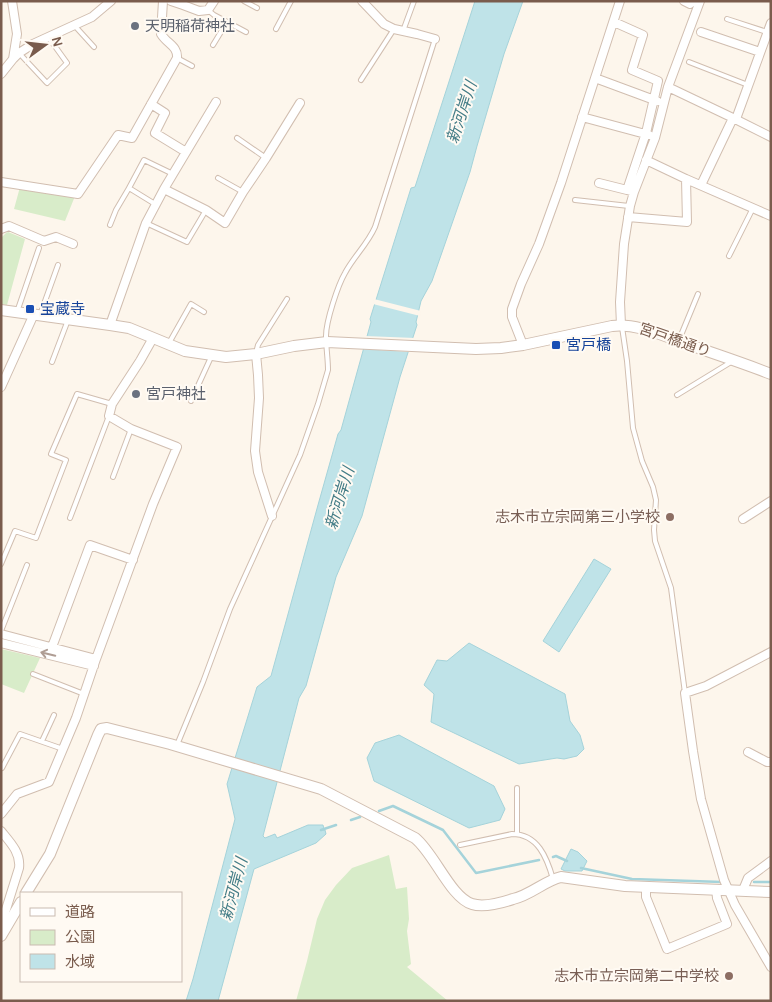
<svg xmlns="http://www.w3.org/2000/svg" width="772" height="1002" viewBox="0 0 772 1002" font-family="Karla,'Noto Sans JP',sans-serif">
<rect width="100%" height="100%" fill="#fdf6ec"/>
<path fill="#d8ecc9" d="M20 187 75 196 65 221 14 209Z
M8 232 25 239 7 305 1 304V238L6 233Z
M1 649 40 658 24 693 1 684Z
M389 855 396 889 407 887 409 919 407 931 411 964 407 967 448 1001H296L307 961 317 919 325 900 336 885 352 868Z"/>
<path fill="#bfe3e8" stroke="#a5d3da" d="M475 1H523L504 54 477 146 470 172 432 281 421 301 416 322 417 325 400 377 362 516 336 577 306 686 299 698 263 836 265 838 275 834 277 838 308 825H323L324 829 323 830H325L326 834 316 843 254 869 218 1001H186L193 979 235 819 227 784 257 687 271 676 318 505 338 434 341 430 371 322 370 319 411 188 415 187Z
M594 559 611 569 559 652 543 641Z
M469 643 565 694 570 721 580 735 584 749 577 756 564 759 557 758 519 764 431 722 434 694 424 685 437 660 447 661Z
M399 735 494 786 505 809 500 820 469 828 374 781 367 758 375 743Z
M571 849 578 852 587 861 582 871H565L561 869Z"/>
<path fill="#fdf6ec" d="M374 299 421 311 420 316 373 304Z
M365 336 415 338 411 352 362 349Z"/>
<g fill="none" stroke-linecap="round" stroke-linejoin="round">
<path stroke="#a5d3da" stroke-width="2.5" d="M379 811 393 806 443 830 476 873 539 860
M351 820 360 817
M321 830 336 825
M553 857 556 856 567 861
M581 868 632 879 722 882
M754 882H771"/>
<defs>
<path id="service" d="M244 1 257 8
M208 10 214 15 246 32
M727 19 767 32
M74 25 94 47
M276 29 291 1
M403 31 414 1
M213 45 227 22
M19 53 47 83 67 63 49 38
M177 58 192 66
M689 62 748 85
M361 80 394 29
M237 138 266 158
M218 178 243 192
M575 200 629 206
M155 204 129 188 144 160 173 174
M146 223 187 242 206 210
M110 225 116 210 129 188
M729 256 753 208
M17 312 39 248
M40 315 58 265
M622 327 627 361 633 428 642 461 653 487 656 500 654 530 655 541 671 588 685 693
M679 340 698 294
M169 343 191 304 204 312
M256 353 258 345 287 299
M52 362 68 320
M677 395 731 362
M191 401 212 355
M113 477 131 429
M70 518 109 416
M1 564 15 531 36 538 66 460 51 454 77 394 112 404
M1 631 27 565
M33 674 84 694
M42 741 54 715
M177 745 203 682 230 609 300 455 318 404 328 370C328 359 326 347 326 336 326 321 338 285 345 273 354 256 367 245 375 227L435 39
M2 768 20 734 63 749
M517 834V788
M460 845 512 834C538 834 547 858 553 879"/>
<path id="minor" d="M171 1 183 5 199 11 208 10 214 1
M362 1 384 24 394 29 417 34 435 39
M684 1 690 4 693 1
M614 22 643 35 632 70 658 81 646 133 627 190 634 192
M701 32 760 52
M13 59 19 53 33 44 92 17 111 1
M1 74 13 59 17 34 12 1
M595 78 657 101
M668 87 733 118 771 137
M151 104 165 113 155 133 186 152
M582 117 649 135
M736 119 771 23
M646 160 686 179 771 216
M1 182 78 194 118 135 132 138 177 58C178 46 167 44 161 34L163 1
M599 183 627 190
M701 185 733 118
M164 189 216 102
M628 217 687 222 686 179
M1 229 9 226 44 241 56 237 73 244
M110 325 146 223 164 189 206 210 225 223 243 192 266 158 300 103
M621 325 620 302 624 244 630 206 634 192 655 138 668 87 700 1
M523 345 512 317V309L521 284 539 244 561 183 620 1
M256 354 258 375 259 398 255 451 258 472 272 516
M1 387 34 314
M743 519 771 501
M1 634 96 659
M1 643 94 666
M52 647 90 545 133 560
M771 652 706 686 685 693 693 751 701 799 724 880 735 905 771 967
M748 752 767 762H770
M1 814 17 794 49 782 76 718 96 659 153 504 177 447 131 429 109 416 112 404 140 361 153 338
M1 831C10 842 21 853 19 868L3 919 8 925
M646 887V897L667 949 727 924 717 898 716 889
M743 890 748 878 771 861"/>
<path id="tertiary" d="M1 310 110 325 129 328 185 351 226 357 256 354 294 346 327 342 476 349 501 348 523 345 612 326C638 323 663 336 687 344 715 354 743 363 771 374
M26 893 50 854 98 735 101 729 107 728 170 744 321 789 415 838C434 853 451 898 472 904 484 908 501 903 513 899 531 895 544 881 561 877L625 886 771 892
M1 936 21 902"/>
</defs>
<use href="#service" stroke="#d1beb0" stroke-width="6"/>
<use href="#minor" stroke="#d1beb0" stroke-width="10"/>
<use href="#tertiary" stroke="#d1beb0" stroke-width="12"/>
<use href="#service" stroke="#fff" stroke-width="4"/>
<use href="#minor" stroke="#fff" stroke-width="8"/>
<use href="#tertiary" stroke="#fff" stroke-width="10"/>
</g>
<defs><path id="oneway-shaft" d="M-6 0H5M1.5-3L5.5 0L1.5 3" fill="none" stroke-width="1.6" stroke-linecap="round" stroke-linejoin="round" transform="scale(1.25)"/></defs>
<use stroke="#af9d94" href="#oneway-shaft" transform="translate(48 654) rotate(-166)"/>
<g fill="#6b7280" stroke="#fffaf3" stroke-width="2">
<circle cx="135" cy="26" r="5"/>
<circle cx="136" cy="394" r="5"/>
</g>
<g fill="#1a4fb4" stroke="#fffaf3" stroke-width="2">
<rect x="25" y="304" width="10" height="10" rx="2.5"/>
<rect x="551" y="340" width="10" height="10" rx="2.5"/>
</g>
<g fill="#8d6e63" stroke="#fffaf3" stroke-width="2">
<circle cx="670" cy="517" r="5"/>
<circle cx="729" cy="976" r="5"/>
</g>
<g text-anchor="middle" stroke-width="4" stroke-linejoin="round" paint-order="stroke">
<g font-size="15" fill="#5b616d" stroke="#fffaf3" text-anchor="start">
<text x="145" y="31">天明稲荷神社</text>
<text x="146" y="399">宮戸神社</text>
</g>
<g font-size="15" fill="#164399" stroke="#fffaf3" text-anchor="start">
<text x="40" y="314">宝蔵寺</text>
<text x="566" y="350">宮戸橋</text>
</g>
<g font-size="15" fill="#7a5c4d" stroke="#fffaf3">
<text transform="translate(675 340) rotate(19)" y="5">宮戸橋通り</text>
</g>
<g font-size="15" fill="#785e54" stroke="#fffaf3" text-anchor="end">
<text x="660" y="522">志木市立宗岡第三小学校</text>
<text x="719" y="981">志木市立宗岡第二中学校</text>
</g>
<g font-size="16" font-style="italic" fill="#437c86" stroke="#fffaf3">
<text transform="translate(461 112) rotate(-72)" y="6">新河岸川</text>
<text transform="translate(339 498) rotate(-73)" y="6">新河岸川</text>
<text transform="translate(233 889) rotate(-75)" y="6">新河岸川</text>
</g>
</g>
<rect width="772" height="1002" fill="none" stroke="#7a5c4d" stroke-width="5"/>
<rect x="20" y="892" width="162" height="90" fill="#fffaf3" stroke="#cabbb1"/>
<rect x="30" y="908" width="25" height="8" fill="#ffffff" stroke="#cabbb1"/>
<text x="65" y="917" font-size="15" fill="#7a5c4d">道路</text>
<rect x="30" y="930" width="25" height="15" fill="#d8ecc9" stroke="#cabbb1"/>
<text x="65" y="942" font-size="15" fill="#7a5c4d">公園</text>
<rect x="30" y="954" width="25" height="15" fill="#bfe3e8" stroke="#cabbb1"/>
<text x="65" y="967" font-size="15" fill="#7a5c4d">水域</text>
<g transform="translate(45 45) rotate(75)" stroke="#fffaf3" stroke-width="4" paint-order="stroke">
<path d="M0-4L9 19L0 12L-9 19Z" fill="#7a5c4d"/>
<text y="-8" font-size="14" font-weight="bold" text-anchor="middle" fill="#7a5c4d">N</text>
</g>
</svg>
